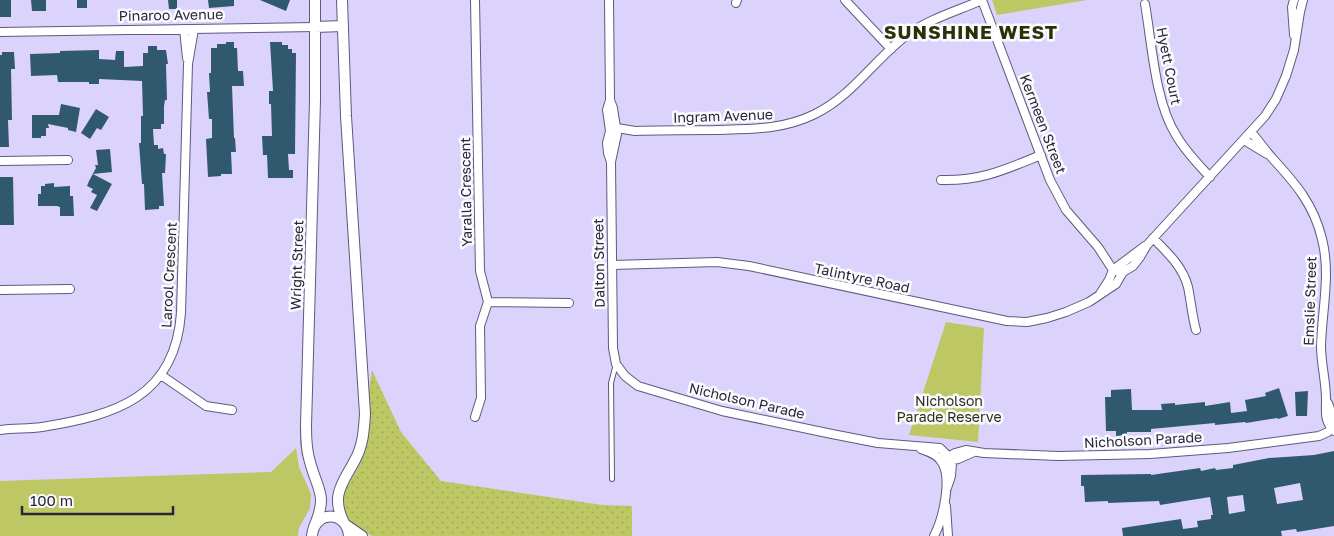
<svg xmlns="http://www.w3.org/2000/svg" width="1334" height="536" viewBox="0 0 1334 536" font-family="'Golos Text',sans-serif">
<defs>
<pattern id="grass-dots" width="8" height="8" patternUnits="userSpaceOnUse" patternTransform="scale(1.25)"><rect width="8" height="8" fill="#bdc864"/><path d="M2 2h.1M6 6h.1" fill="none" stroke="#a2ac57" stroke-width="1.8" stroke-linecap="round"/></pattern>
</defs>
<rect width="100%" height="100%" fill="#dcd3fd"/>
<path fill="url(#grass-dots)" d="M372 370 401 432 441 481 602 505 632 506V536H372C360 529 345 523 343 507 341 490 355 476 361 461 372 435 367 418 369 393 369 385 371 377 372 370Z"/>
<path fill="#bdc864" d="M992 0H1087L997 15Z
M946 322 984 328 978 442 909 435Z
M296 448 299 467 311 494 310 508 299 528 298 536H0V481L271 472Z"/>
<path fill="#31596e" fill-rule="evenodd" d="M0 0H11V17H0Z
M31 0H46V11H32Z
M77 0H87V8H77Z
M168 0H177V9H169Z
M208 0H234V6L209 8Z
M260 0H290L286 11Z
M226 42H234V48H237L238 71H243L244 86H232L234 138H235L236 152H231L232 174H221V176L208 177 206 139 212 138V119H209L207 92H210L209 73H211V48H217V44H226Z
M270 42H282V45H288V49H292V53H296L295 154H288L289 170H293V178H268L267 155H263L262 136H272L271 104H269V91H273Z
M148 46H157V50H166L168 64H166L167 100H165L164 106V124H161V129H153L154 145H158V149L163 148 164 154H166L165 173H162L164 206H159V209L145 210 144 184H142L139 143H141V116H143L142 81 99 79V84H89V82H58L57 75 31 76 30 54 60 53V51L99 50V59L115 60 116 51H124V67L143 66V53H148Z
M2 52H14L15 69H11L12 120H8L9 147H0V55H2Z
M61 104 80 108 76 132 68 130V128L48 124 49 128H46V136H41V138H32V115H59Z
M96 109 109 117 101 130 97 128 90 139 81 133Z
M110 149 112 172 93 174 112 184 97 211 90 208 97 195 91 192 93 189 87 186 89 181 96 168 95 165H98L96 150Z
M0 177H13L14 225H0Z
M54 183V187L70 186V196H73L74 216H60V207L57 206H38V194H41V186H45V184Z
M1279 388 1288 416 1278 419 1277 418 1246 423 1245 422 1215 425V423L1151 429V432H1127V435L1116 436V431H1106L1105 397H1111V390L1131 389 1132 410H1162L1161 404 1175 403V405L1205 402V406L1230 402 1231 413 1247 411 1245 400 1266 396 1265 393Z
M1308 391 1307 416H1296L1295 392Z
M1334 451V526L1297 532 1296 529 1281 531 1282 536H1123L1122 528 1181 519 1183 529 1198 527 1197 521 1211 519V515H1213L1210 497 1160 505 1159 501 1108 503V501L1085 502 1084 486H1081V475L1151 474V475L1200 468 1201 471 1215 468 1216 470 1233 468V465L1269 458 1314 455ZM1300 483 1303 500 1277 504 1274 488ZM1243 495 1245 511 1229 514 1227 497Z"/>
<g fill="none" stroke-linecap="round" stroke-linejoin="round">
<defs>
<path id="service" d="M612 479 611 383 616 364"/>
<path id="minor" d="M475 0 480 271 488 302 569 303
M609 0 610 100 607 110 610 131 607 143 608 153 611 162
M845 0 891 49
M982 0 1050 180 1066 210 1098 247 1113 270 1123 272
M736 3 737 0
M1145 4C1152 44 1155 102 1176 135 1185 151 1198 164 1210 177
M184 29 187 58
M0 32 315 27
M1294 35 1292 7 1294 0
M610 100 613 108 617 134 611 162 613 348 616 364 625 376 638 386 722 411 832 434 878 443 940 448 949 457 952 463 951 476 947 488
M610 131 617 128 635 131C662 130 688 130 715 130 750 129 783 130 815 114 852 96 875 59 907 35 929 19 957 11 982 0
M1251 132C1259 141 1265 150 1273 159 1296 184 1314 205 1322 239 1331 274 1322 310 1321 346 1321 364 1326 381 1326 399 1326 412 1324 421 1334 431
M1244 140 1267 154
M0 161 68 160
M941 180C981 181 1004 170 1041 155
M1153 238C1167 252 1183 267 1188 287 1191 301 1192 316 1196 330
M612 265 717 262 749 266 1007 321 1027 322 1047 318 1066 312 1089 302 1116 284 1123 272 1133 266 1140 257 1147 245 1265 116 1276 99 1286 76 1294 50 1300 12 1303 0
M0 290 70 289
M1100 294 1109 280 1113 270 1145 246
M161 375 206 406 232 410
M1328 403 1334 420
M475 417 481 398 480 326 488 302
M0 430C14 428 28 429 42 427 115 415 175 398 181 313L188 64 194 29
M921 449C929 452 937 454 941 461 953 477 943 519 934 536
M942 461 955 453 966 450 984 453 1058 456 1150 454 1228 448 1319 436 1328 432 1334 425
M948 461 958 459 974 452
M946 506 948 536"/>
<path id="tertiary" d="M342 0 346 116 365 414C364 430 363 446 355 460 343 483 330 495 344 523
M315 27 343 26
M346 525 362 536
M314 527C328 494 318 492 310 462 306 450 306 438 306 426L315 100V0
M312 536C314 510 347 510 349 536"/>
</defs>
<use href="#service" stroke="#60597c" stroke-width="6"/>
<use href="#minor" stroke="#60597c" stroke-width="10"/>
<use href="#tertiary" stroke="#60597c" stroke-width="12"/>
<use href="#service" stroke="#fff" stroke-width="4"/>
<use href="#minor" stroke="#fff" stroke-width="8"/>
<use href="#tertiary" stroke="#fff" stroke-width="10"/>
</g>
<g text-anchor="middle" stroke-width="5" stroke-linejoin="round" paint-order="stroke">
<g font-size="14" fill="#292635" stroke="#fbfaff">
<text transform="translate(171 15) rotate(-1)" y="5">Pinaroo Avenue</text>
<text transform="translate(1169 66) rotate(79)" y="5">Hyett Court</text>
<text transform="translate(723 116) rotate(-2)" y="5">Ingram Avenue</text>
<text transform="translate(1043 124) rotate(69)" y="5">Kermeen Street</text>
<text transform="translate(466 192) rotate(-91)" y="5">Yaralla Crescent</text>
<text transform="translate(599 263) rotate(-91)" y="5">Dalton Street</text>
<text transform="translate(297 265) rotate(-88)" y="5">Wright Street</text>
<text transform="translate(169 275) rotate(-87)" y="5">Larool Crescent</text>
<text transform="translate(862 278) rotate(12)" y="5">Talintyre Road</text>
<text transform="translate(1310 301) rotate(-88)" y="5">Emslie Street</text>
<text transform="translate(747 401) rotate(13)" y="5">Nicholson Parade</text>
<text transform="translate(1143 440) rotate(-3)" y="5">Nicholson Parade</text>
</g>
<g font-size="14" fill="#2d2f19" stroke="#fbfaff">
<text x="949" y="406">Nicholson<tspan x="949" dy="16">Parade Reserve</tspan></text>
</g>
<g font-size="19" font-weight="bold" letter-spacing="1" fill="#2c3006" stroke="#fbfaff">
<text x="971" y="39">SUNSHINE WEST</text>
</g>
</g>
<path d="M22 506v8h151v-8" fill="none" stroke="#292635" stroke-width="2.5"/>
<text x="30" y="506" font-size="15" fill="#292635" stroke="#fbfaff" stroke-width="4" paint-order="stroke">100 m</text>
</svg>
